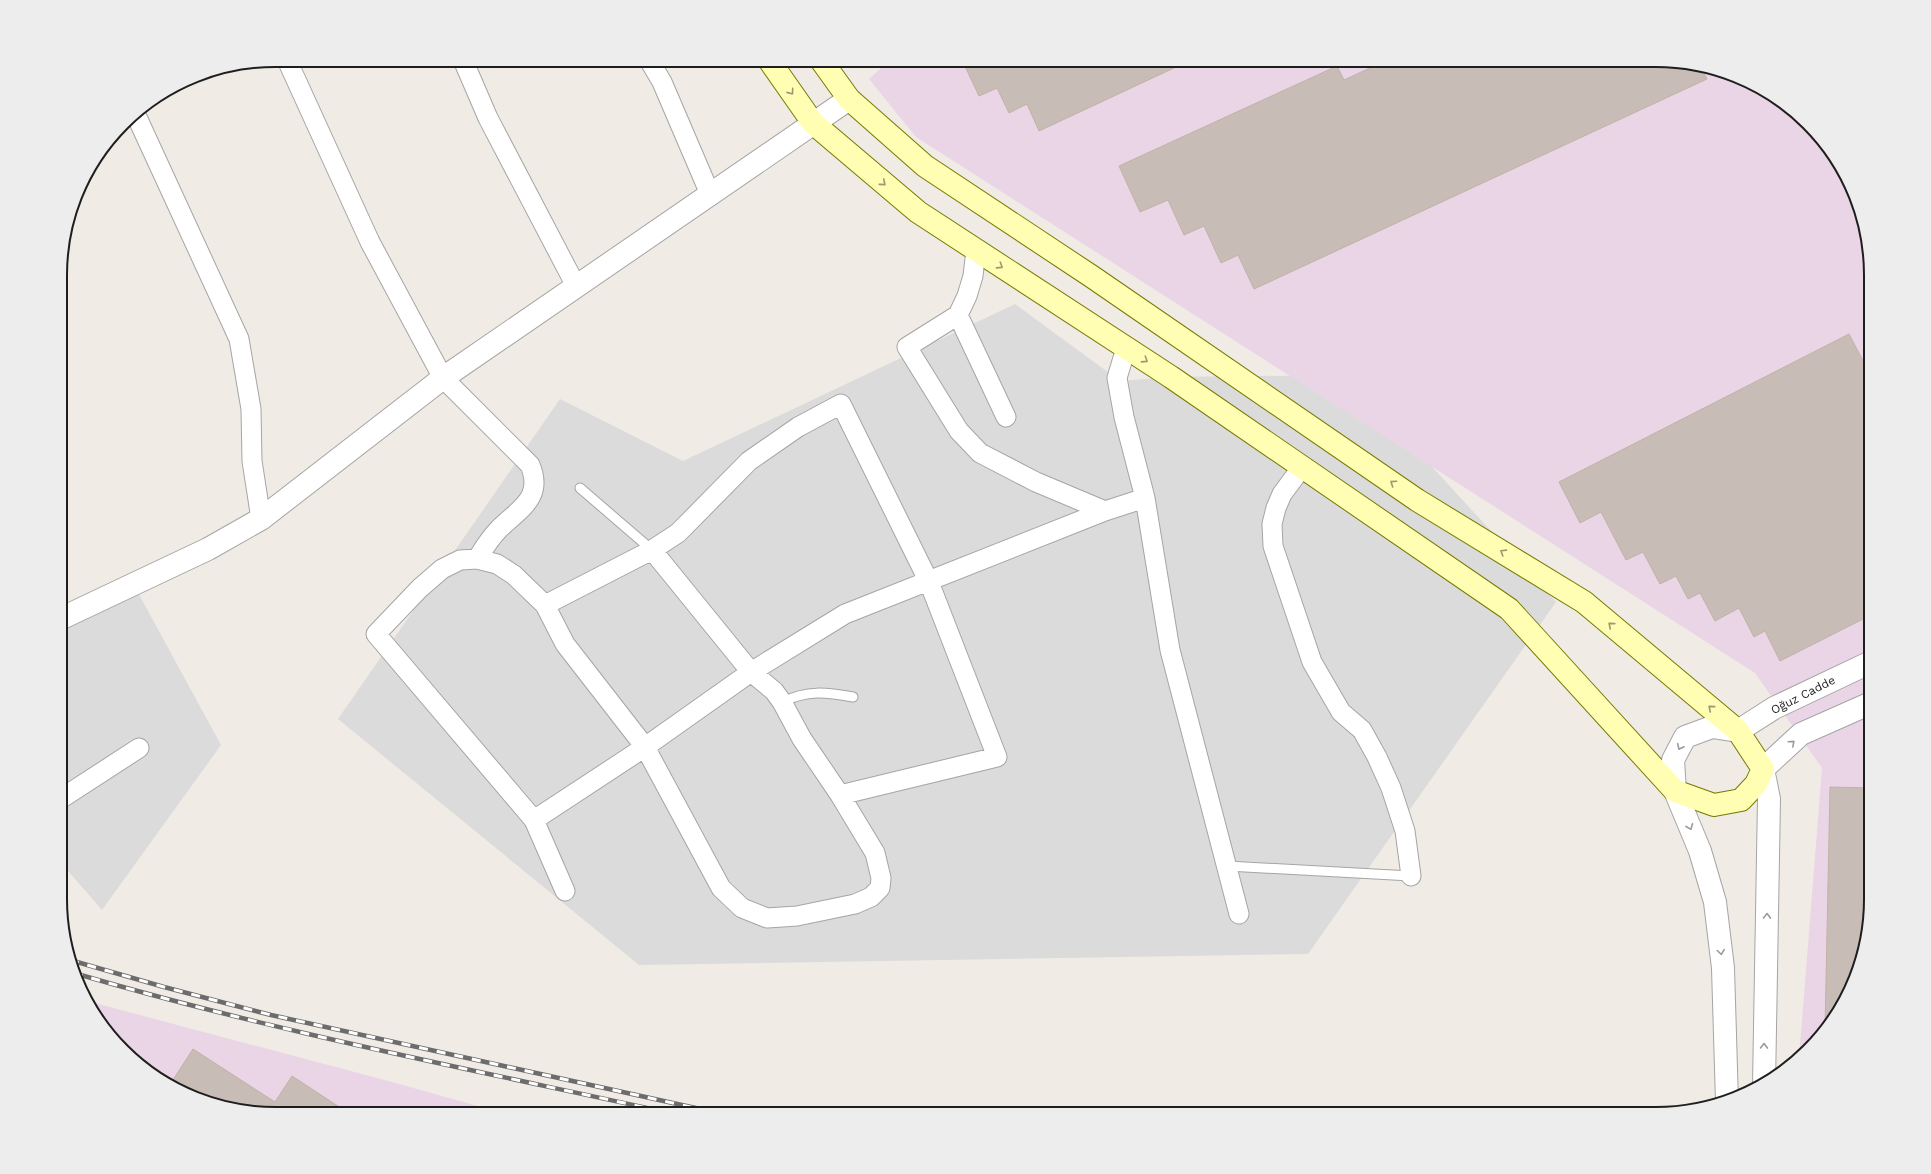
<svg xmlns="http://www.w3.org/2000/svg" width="1931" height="1174" viewBox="0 0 1931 1174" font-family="'Work Sans',sans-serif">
<rect width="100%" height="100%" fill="#f0ebe4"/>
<path fill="#dcdbdb" d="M1015 304 1120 381 1171 377 1348 375 1556 602 1308 954 639 965 338 719 560 399 683 461Z
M136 589 221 745 102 910 62 864V624Z"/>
<path fill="#ead5e7" d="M890 60H1656L1712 67 1764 89 1808 123 1842 167 1860 206 1871 261V913L1842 1007 1808 1051 1799 1058 1822 768 1755 673 916 137 869 79Z
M87 1001 392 1082 506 1114H275L219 1107 167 1085 123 1051 96 1018Z"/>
<path fill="#c8bdb6" stroke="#c3b0a5" d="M962 60H1191L1039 131 1027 104 1009 113 997 88 979 96Z
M1387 60H1656L1700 66 1707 79 1254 289 1238 255 1221 263 1204 226 1184 235 1168 200 1140 212 1119 166 1337 66 1344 80Z
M1849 334 1871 376V615L1780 661 1765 631 1754 637 1739 608 1715 621 1700 593 1688 599 1676 576 1660 584 1643 552 1626 560 1601 512 1580 523 1559 482Z
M1830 787 1871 788V913L1864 955 1842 1007 1825 1029Z
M193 1049 275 1102 292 1076 350 1114H275L219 1107 169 1086Z"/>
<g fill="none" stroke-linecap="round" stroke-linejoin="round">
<defs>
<path id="service" d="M580 488 652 550
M782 702C808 690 825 692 853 697
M1227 866 1411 876"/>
<path id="minor" d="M287 60 370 242 443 378 530 465C544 498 519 509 499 529 490 538 484 548 477 559
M463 60 488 118 576 286
M649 60 662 82 710 194
M135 113 239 339 251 409 252 461 261 519
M976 250 973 276 967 296 958 315 907 347 959 431 980 453 1036 482 1105 511
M958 315 1006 417
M1126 348 1117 378 1124 417 1145 498 1170 650 1239 914
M1302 467 1282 494 1276 508 1272 524 1273 546 1312 662 1341 712 1362 730 1377 757 1391 788 1405 831 1411 876
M545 605 652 550 678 533 749 461 798 427 841 404 929 582 997 757 840 795
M62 798 139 748
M534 820 645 747 751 672 845 614 1105 511 1145 498
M565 891 534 820 376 634 420 588 442 569 460 560 477 559 497 564 514 575 545 605 565 644 645 747 721 888 742 908 767 918 797 916 855 904 871 897 880 888 881 878 875 853 840 795 802 739 782 702 774 691 751 672 652 550"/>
<path id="tertiary" d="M62 618 208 549 261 519 443 378 849 99
M1764 1085 1769 799 1763 769 1801 734 1871 703
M1727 1102 1723 968 1715 902 1700 851 1675 791 1673 760 1685 737 1712 727 1738 731 1774 708 1871 662"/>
<path id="secondary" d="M769 60 813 123 918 212 1171 377 1509 609 1675 791 1714 805 1741 800 1756 784 1763 769 1738 731 1584 602 1417 500 1091 276 925 166 849 99 821 60"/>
</defs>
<use href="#service" stroke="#a5a5a5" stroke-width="11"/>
<use href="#minor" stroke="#a5a5a5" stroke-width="21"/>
<use href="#tertiary" stroke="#a5a5a5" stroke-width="24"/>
<use href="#secondary" stroke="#747b00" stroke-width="24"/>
<use href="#service" stroke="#fff" stroke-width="9"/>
<use href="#minor" stroke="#fff" stroke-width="19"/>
<use href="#tertiary" stroke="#fff" stroke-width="22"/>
<use href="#secondary" stroke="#fffeb3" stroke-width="22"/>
<defs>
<path id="rail" d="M70 960 164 987 271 1015 723 1114
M74 973C271 1031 474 1070 675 1114"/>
</defs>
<use href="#rail" stroke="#6c6c6c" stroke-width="4.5"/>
<use href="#rail" stroke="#fff" stroke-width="3" stroke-dasharray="9" stroke-linecap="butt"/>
</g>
<defs><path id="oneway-chevron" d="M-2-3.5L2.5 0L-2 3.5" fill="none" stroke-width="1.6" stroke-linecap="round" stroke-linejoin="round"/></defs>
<g stroke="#9a9970">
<use href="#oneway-chevron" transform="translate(791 92) rotate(55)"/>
<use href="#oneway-chevron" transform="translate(883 183) rotate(40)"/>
<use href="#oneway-chevron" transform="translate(1000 266) rotate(33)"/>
<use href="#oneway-chevron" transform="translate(1145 360) rotate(33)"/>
<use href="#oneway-chevron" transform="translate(1393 483) rotate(-146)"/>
<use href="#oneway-chevron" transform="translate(1503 552) rotate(-148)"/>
<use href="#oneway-chevron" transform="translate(1611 625) rotate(-140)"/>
<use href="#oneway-chevron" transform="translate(1711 708) rotate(-140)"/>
</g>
<g stroke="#9a9a9a">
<use href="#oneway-chevron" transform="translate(1792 743) rotate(-42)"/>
<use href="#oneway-chevron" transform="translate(1680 747) rotate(116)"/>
<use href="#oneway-chevron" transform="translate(1690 827) rotate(68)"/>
<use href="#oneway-chevron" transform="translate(1767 916) rotate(-89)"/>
<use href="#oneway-chevron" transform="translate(1721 952) rotate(82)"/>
<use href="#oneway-chevron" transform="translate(1764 1046) rotate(-89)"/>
</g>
<g text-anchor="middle" stroke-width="3" stroke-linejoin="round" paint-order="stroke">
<g font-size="12" fill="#1e1e1e" stroke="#fff">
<text transform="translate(1803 695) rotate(-27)" y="4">Oğuz Cadde</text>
</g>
</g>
<path d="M0 0H1931V1174H0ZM275 67H1656A208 208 0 0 1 1864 275V899A208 208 0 0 1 1656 1107H275A208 208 0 0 1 67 899V275A208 208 0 0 1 275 67Z" fill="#ededed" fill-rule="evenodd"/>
<path fill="none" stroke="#1e1e1e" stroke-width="2" d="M275 67H1656A208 208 0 0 1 1864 275V899A208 208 0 0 1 1656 1107H275A208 208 0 0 1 67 899V275A208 208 0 0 1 275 67Z"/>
</svg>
